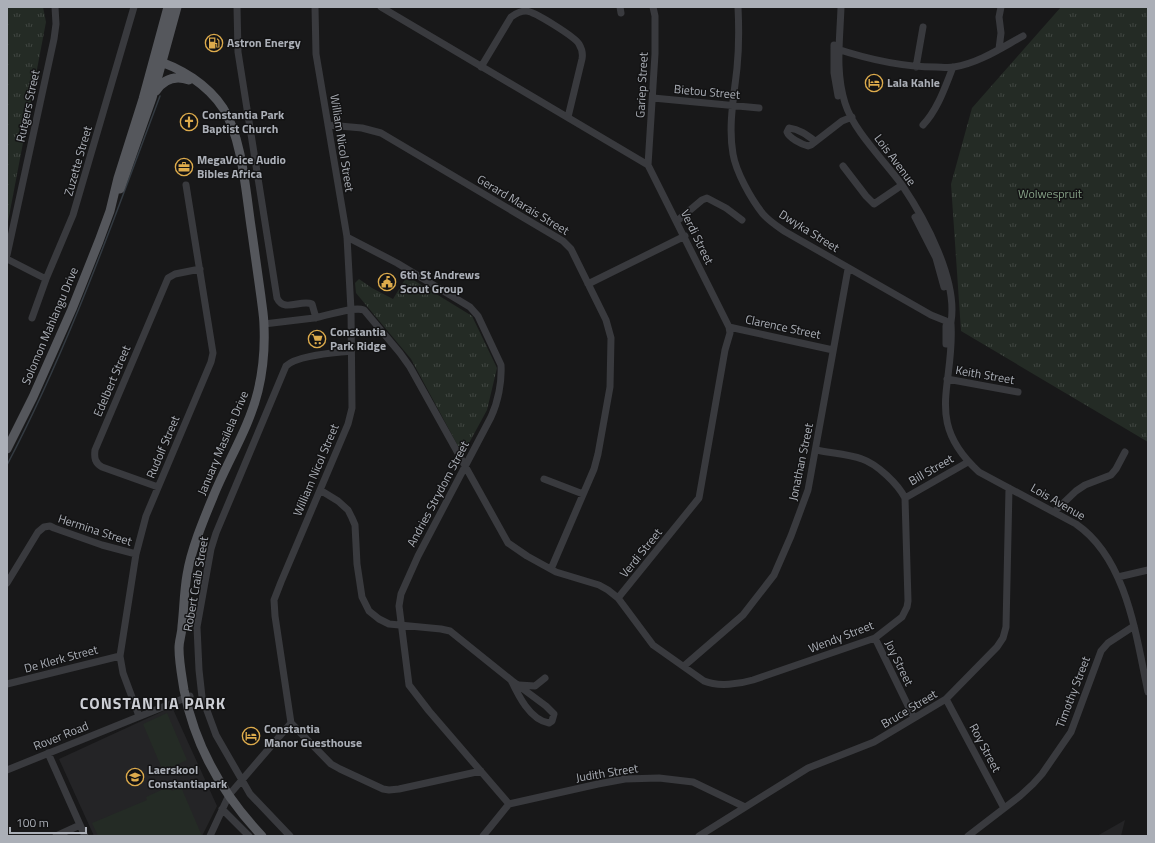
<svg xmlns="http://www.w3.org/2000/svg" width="1155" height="843" viewBox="0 0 1155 843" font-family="'Titillium Web',sans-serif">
<defs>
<pattern id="park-tufts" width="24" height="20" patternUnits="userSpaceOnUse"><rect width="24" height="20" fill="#242b25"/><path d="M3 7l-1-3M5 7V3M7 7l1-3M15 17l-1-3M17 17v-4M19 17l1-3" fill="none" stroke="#414742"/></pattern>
</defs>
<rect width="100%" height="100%" fill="#181819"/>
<path fill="#242426" d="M172 707 217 806 202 836H94L59 759Z
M1125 820 1121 836H1097Z"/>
<path fill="url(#park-tufts)" d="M7 7H43L46 22 7 227Z
M1061 7H1148V442L961 331 951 184 972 108Z
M407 276 472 316 497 368 487 410 468 445 458 446 411 359 356 293 355 283 359 279 372 288 393 299Z"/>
<path fill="#242b25" d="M167 713 187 760 163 771 143 724Z
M170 786 172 791 181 787 202 836H98L92 823 147 800 146 797Z"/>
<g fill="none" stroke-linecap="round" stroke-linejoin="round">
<path stroke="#333a41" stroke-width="1.5" d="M7 465C69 347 113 221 160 96"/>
<path stroke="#393a3e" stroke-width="7" d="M237 7 238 52 277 298C284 313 301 299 312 304L316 318
M315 7 316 54 347 237 351 310 352 408 348 424 281 582 274 600 275 616 291 723 331 764 340 769 383 789 389 790 399 789 481 771
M381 7 648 165 729 327 730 333 725 350 699 498 618 598
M620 7 621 13
M738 7C739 27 739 48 737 68 734 96 728 126 733 154 736 172 751 199 763 214 769 221 777 226 784 231L931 315 946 321
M841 7C840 39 835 72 845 103 854 132 884 160 902 185 925 219 958 280 951 322
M834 45V73L838 96
M834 48C867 59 901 67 936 67 941 67 948 68 954 67 979 63 1001 48 1023 36
M999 49 1001 33 999 17 1001 7
M481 67 511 17C515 14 520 11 526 11 534 11 575 37 579 44 582 49 583 54 582 59L568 117
M916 67 923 27
M653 98 759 108
M328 125 362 128 381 133 563 241 571 249 606 320 611 338 610 387 598 454 594 469 551 569
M923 125C938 109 945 87 953 67
M815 141C807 135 799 129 789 128L787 132C789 138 801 144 808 146L811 145 842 121 852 117
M648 165 655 54V16L653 7
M843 166 866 196 874 204 902 185
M915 217 936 258 944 287
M677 221 702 200 707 198 726 208 742 220
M347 237 397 263 470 307 478 316 501 365C502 382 498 402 491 417L418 556 401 594 399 606 409 685 429 711 509 804
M7 255 54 39 56 24 55 7
M7 259 46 279
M588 284 685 236
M32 318 46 279 73 215 134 7
M264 324C281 322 298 320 314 318 327 316 353 306 364 310L400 353 410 367 508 543 527 556 556 572 599 585 608 590 618 598 653 645 704 681C718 687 740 684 753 680L875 638 902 617 907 607 908 601 905 498C898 484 877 464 862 459 849 454 830 453 816 450
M951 324C955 386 923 421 979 472L1076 524C1127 559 1136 636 1148 692
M946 326V344
M729 327 833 350
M947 379 1018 392
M544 479 583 494
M158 487 102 467C95 463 94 458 95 450L168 278 175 274 200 269
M320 490 338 501 348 510 352 518 355 525 357 564 362 597 369 611 379 619 389 624 441 629 450 631 511 680 546 706 554 714 552 721 549 723C530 720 518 695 511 680
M905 498 968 462
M1054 512 1076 491 1085 485 1111 475 1116 469 1125 452
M1118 577 1148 570
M7 583 38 532 44 527 50 526 54 528 102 545 136 554
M875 638 914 718
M684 666 743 615 774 575 791 536 808 490 848 269
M7 684 120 656
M519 685 535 686 545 678
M946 699 1004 808
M139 716 123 673 120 656 136 554 146 516 211 362 213 353 186 185
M48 753 85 836
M7 770 190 696
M222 809 249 836
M56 836 80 825
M210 836 229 795 291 723
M290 836 250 794 216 735 202 697 199 670 197 627 211 549 216 533 286 366C297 355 336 353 351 351
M483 836 509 804 598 784 625 779 659 778 693 782 745 807
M699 836 808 768 874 742 946 699 997 647 1003 638 1006 627 1009 488
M968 836 1020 796 1033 784 1042 774 1071 732 1101 651 1108 643 1134 626"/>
<path stroke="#55575c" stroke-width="9" d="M154 60C180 67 208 85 223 108 243 139 246 196 252 233 255 254 258 275 261 297 262 306 264 317 264 326 265 348 263 370 258 391 249 428 227 462 213 497 203 521 191 550 187 575 184 592 184 609 182 626 182 634 179 640 179 648 179 662 182 677 184 690 195 747 223 795 262 836
M156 91C164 79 175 75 189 80
M120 189 152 98 177 7
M7 449 33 397 72 309 99 241 110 211 118 178 143 99 168 7"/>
</g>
<defs>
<symbol id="fuel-ring" viewBox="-11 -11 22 22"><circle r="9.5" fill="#131314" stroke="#ddab4c" stroke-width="1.5"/><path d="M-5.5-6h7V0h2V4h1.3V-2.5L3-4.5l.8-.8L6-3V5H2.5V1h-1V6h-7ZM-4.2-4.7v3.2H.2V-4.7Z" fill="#ddab4c"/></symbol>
<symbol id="hotel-ring" viewBox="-11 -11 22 22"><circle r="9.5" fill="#131314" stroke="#ddab4c" stroke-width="1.5"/><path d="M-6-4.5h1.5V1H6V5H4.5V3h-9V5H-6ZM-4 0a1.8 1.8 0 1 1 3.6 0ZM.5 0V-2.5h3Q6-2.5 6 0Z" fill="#ddab4c"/></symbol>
<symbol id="church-ring" viewBox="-11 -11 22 22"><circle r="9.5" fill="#131314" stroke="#ddab4c" stroke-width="1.5"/><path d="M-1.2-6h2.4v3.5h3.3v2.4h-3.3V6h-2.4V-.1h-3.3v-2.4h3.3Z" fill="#ddab4c"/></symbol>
<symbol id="office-ring" viewBox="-11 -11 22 22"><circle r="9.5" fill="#131314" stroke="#ddab4c" stroke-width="1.5"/><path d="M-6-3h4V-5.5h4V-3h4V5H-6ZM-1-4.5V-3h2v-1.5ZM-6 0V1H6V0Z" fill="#ddab4c"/></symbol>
<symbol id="civic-ring" viewBox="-11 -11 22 22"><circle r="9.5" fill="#131314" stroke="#ddab4c" stroke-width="1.5"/><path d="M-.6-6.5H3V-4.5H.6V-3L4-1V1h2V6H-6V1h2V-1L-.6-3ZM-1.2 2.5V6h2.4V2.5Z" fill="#ddab4c"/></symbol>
<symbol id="supermarket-ring" viewBox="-11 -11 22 22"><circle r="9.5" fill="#131314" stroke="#ddab4c" stroke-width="1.5"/><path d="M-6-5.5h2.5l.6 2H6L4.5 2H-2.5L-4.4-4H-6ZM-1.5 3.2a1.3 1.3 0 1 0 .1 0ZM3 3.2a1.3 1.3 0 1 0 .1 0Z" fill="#ddab4c"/></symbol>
<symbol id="school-ring" viewBox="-11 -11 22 22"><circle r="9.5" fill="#131314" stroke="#ddab4c" stroke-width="1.5"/><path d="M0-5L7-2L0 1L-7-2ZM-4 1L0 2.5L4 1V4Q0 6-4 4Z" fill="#ddab4c"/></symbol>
</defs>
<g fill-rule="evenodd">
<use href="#fuel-ring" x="204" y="33" width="20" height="20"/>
<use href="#hotel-ring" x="864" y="73" width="20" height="20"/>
<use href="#church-ring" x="179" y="112" width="20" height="20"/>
<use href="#office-ring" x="174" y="157" width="20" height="20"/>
<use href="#civic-ring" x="377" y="272" width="20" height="20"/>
<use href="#supermarket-ring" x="307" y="329" width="20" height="20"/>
<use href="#hotel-ring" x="241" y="726" width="20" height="20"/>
<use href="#school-ring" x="125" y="767" width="20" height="20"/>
</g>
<g text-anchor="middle" stroke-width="3" stroke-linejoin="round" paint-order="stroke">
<g font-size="12" font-weight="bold" fill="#abafb7" stroke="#131314" text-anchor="start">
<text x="227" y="47">Astron Energy</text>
<text x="887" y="87">Lala Kahle</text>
<text x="202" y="119">Constantia Park<tspan x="202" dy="14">Baptist Church</tspan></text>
<text x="197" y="164">MegaVoice Audio<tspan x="197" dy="14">Bibles Africa</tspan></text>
<text x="400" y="279">6th St Andrews<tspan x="400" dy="14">Scout Group</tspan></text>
<text x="330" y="336">Constantia<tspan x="330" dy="14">Park Ridge</tspan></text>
<text x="264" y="733">Constantia<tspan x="264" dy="14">Manor Guesthouse</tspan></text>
<text x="148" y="774">Laerskool<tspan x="148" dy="14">Constantiapark</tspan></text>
</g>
<g font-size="12" fill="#abafb7" stroke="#131314">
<text transform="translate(642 85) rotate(-87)" y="4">Gariep Street</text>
<text transform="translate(707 92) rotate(5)" y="4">Bietou Street</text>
<text transform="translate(28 106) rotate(-78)" y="4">Rutgers Street</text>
<text transform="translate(342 143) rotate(81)" y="4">William Nicol Street</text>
<text transform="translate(895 160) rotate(53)" y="4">Lois Avenue</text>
<text transform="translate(78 161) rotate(-74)" y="4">Zuzette Street</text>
<text transform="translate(523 205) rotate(31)" y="4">Gerard Marais Street</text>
<text transform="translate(809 231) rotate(32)" y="4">Dwyka Street</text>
<text transform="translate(697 237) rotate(64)" y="4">Verdi Street</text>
<text transform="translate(50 326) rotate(-67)" y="4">Solomon Mahlangu Drive</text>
<text transform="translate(783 327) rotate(12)" y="4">Clarence Street</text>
<text transform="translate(985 375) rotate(10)" y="4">Keith Street</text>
<text transform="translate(112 381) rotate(-67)" y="4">Edelbert Street</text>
<text transform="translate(223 443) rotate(-67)" y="4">January Masilela Drive</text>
<text transform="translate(163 447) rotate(-67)" y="4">Rudolf Street</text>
<text transform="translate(801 462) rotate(-78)" y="4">Jonathan Street</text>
<text transform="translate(316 470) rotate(-67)" y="4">William Nicol Street</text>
<text transform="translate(931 470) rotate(-30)" y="4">Bill Street</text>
<text transform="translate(438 494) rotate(-62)" y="4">Andries Strydom Street</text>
<text transform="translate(1058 502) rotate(30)" y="4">Lois Avenue</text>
<text transform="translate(95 530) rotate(18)" y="4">Hermina Street</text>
<text transform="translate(641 553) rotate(-51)" y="4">Verdi Street</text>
<text transform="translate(196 584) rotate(-80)" y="4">Robert Craib Street</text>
<text transform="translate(841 637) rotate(-21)" y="4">Wendy Street</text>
<text transform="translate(61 659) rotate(-15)" y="4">De Klerk Street</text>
<text transform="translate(899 663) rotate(64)" y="4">Joy Street</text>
<text transform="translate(1073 692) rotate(-69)" y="4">Timothy Street</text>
<text transform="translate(909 709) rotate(-31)" y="4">Bruce Street</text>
<text transform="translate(61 736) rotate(-22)" y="4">Rover Road</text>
<text transform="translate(985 748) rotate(62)" y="4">Roy Street</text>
<text transform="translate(607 773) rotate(-9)" y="4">Judith Street</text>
</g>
<g font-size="12" fill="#85a086" stroke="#131314">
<text x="1050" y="198">Wolwespruit</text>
</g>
<g font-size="16" font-weight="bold" letter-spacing="1" fill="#ccced4" stroke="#131314">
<text x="153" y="709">CONSTANTIA PARK</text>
</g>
</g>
<rect width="1155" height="843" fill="none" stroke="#abafb7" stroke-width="16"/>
<path d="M10 827v6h76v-6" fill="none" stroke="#abafb7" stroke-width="2"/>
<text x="16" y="827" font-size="12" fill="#abafb7" stroke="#131314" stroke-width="3" paint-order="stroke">100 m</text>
</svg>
